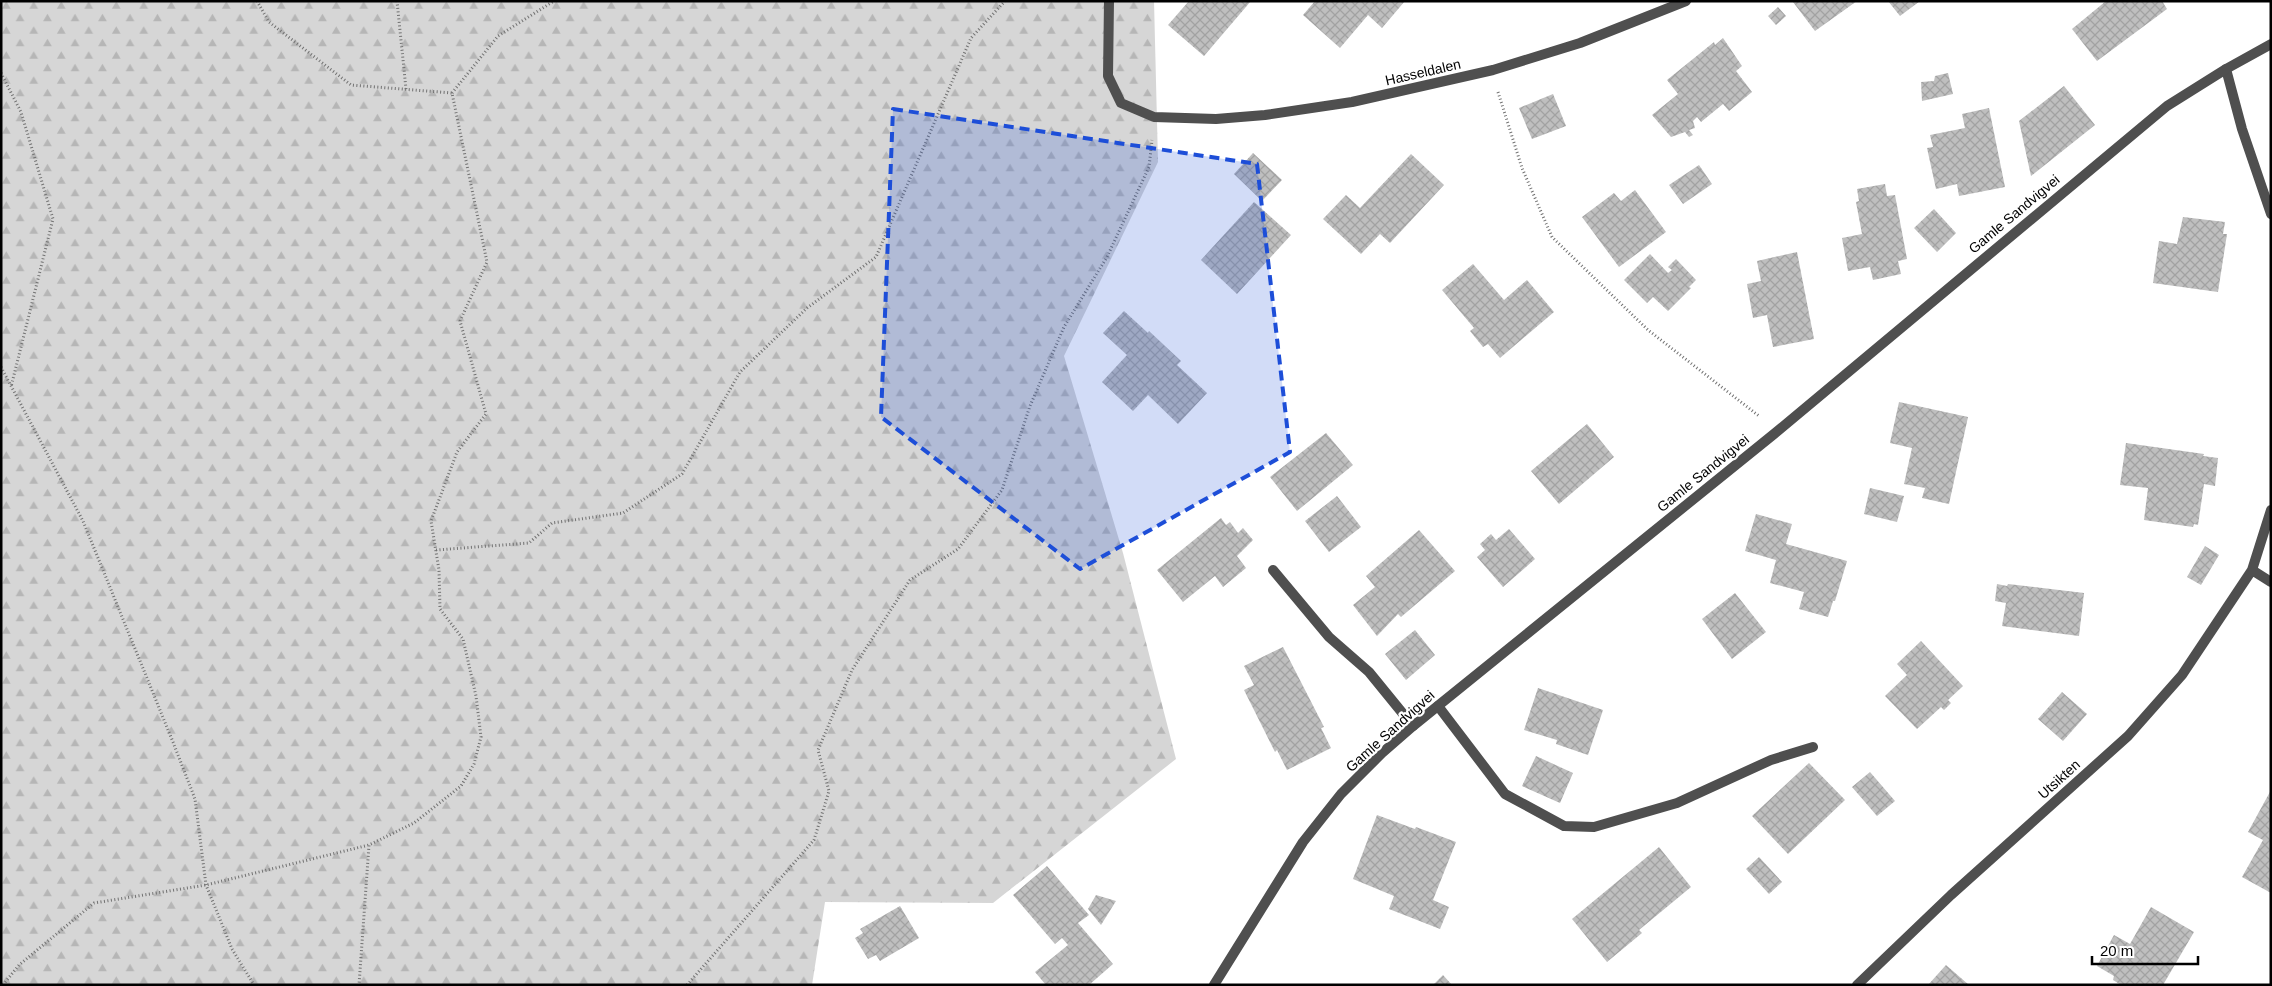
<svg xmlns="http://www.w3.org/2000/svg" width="2272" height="986" viewBox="0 0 2272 986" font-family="Helvetica,sans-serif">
<defs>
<pattern id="forest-firs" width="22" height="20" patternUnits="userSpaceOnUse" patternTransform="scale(1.25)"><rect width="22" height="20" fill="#d6d6d6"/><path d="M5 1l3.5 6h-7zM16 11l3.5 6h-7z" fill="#b6b6b6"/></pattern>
<pattern id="building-cross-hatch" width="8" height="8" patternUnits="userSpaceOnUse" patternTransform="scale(1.25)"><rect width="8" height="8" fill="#bfbfbf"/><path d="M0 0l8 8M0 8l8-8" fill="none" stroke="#a2a2a2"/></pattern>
</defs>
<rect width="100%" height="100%" fill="#fff"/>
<path fill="url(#forest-firs)" d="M1 1H1154L1158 162 1064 356 1123 553 1176 759 993 903 825 902 812 985H1Z"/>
<path fill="url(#building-cross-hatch)" d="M1189 1H1251L1204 56 1168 25Z
M1315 1H1405L1382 28 1368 15 1340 48 1303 15Z
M1794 1H1857L1815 31 1793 2Z
M1888 1H1920L1900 16Z
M2106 1H2162L2167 9 2097 61 2072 29Z
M1778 7 1786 16 1776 25 1768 16Z
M1723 38 1742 66 1736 71 1752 92 1729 111 1723 104 1701 122 1697 117 1693 121 1695 128 1689 130 1693 135 1689 137 1685 132 1671 137 1652 115 1678 94 1667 80 1714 42 1715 45Z
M1948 73 1953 94 1922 101 1921 82 1934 81 1935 76Z
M2064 86 2095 125 2031 176 2019 121Z
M1553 94 1566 126 1532 139 1519 108Z
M1989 108 2005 187 1959 196 1957 184 1936 189 1927 148 1933 147 1930 135 1965 128 1962 114Z
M1253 153 1282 180 1262 201 1234 174Z
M1411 154 1444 185 1390 243 1380 234 1361 254 1323 219 1346 195 1360 208Z
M1699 165 1712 184 1683 204 1669 185Z
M1885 184 1887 196 1895 195 1907 259 1898 261 1901 274 1873 280 1870 267 1848 271 1842 238 1862 234 1856 202 1859 201 1857 189Z
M1635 190 1666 232 1619 267 1582 217 1614 193 1621 201Z
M1254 202 1291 235 1237 294 1201 260Z
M1934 209 1956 233 1937 252 1914 228Z
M2183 217 2225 222 2223 234H2227L2218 292 2153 283 2159 241 2177 244Z
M1797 252 1814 339 1773 347 1767 315 1753 318 1747 284 1761 281 1757 261Z
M1650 254 1668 273 1672 270 1668 267 1676 259 1696 280 1689 287 1691 288 1668 311 1653 297 1647 303 1624 280Z
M1473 264 1504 300 1527 280 1554 312 1500 358 1488 344 1483 347 1470 331 1474 328 1442 290Z
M1124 311 1148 333 1149 331 1181 361 1177 365 1207 393 1178 424 1148 395 1133 411 1102 382 1127 355 1103 333Z
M1899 402 1968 417 1949 504 1922 498 1925 488 1904 484 1912 448 1890 443Z
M1587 424 1614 457 1559 504 1531 471Z
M1326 433 1353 465 1297 511 1270 477Z
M2126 443 2204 454 2203 456 2218 458 2215 486 2204 484 2198 525 2194 524 2193 527 2144 520 2148 488 2120 485Z
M1870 488 1904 496 1897 522 1864 514Z
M1337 496 1361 527 1329 552 1305 521Z
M1756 514 1792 524 1786 544 1847 561 1835 601H1833L1828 617 1799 609 1804 592 1770 583 1776 560 1745 551Z
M1221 518 1226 525 1230 522 1238 533 1243 528 1253 540 1237 556 1246 568 1223 587 1215 576 1183 602 1157 570Z
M1509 529 1535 559 1503 587 1477 557 1485 550 1480 544 1491 534 1496 540Z
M1419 530 1455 571 1401 617 1398 614 1377 636 1353 605 1375 587 1366 576Z
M2205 546 2219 555 2201 585 2187 577Z
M1997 584 2007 586 2008 584 2084 593 2079 636 2002 626 2006 603 1995 601Z
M1735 593 1766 632 1732 659 1702 619Z
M1415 630 1435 655 1406 680 1385 654Z
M1921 641 1963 686 1948 700 1951 703 1944 710 1941 707 1917 729 1885 696 1907 675 1897 664Z
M1283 647 1324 727 1321 728 1331 748 1287 770 1277 750 1275 752 1244 690 1254 685 1244 666Z
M1538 688 1603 710 1588 755 1556 744 1557 740 1524 730Z
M2062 692 2087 714 2063 741 2038 719Z
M1536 756 1573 773 1560 803 1522 786Z
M1809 763 1845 800 1788 854 1752 816Z
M1870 772 1895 801 1877 816 1852 787Z
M2271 790V893L2242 877 2263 840 2248 832Z
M1377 815 1415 829 1416 827 1456 842 1433 900 1449 907 1440 929 1389 909 1394 896 1353 879Z
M1659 847 1691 887 1639 930 1642 933 1607 962 1572 919Z
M1759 857 1782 882 1769 894 1746 869Z
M1047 866 1089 915 1078 923 1113 964 1089 985H1046L1035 972 1068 945 1062 938 1055 944 1013 895Z
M1096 895 1116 901 1101 925 1088 909Z
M900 906 919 938 880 961 876 955 868 959 855 938 863 933 860 929Z
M2151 907 2194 932 2163 985H2121L2113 980 2114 976 2097 966 2114 935 2130 944Z
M1946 965 1969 985H1928Z
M1443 975 1452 985H1433Z"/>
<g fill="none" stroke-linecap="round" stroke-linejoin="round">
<path stroke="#717171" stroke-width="3" stroke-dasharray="1 2.5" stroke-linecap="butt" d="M257 1 269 22 351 85 452 93 487 262 460 321 486 414 457 452 431 521 439 570 440 609 463 639 476 696 481 737 474 764 461 786 414 823 369 845 359 985
M397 1 406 89
M1 73 21 112 53 219 11 387
M1498 92 1522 168 1552 237 1648 330 1759 416
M452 93 498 36 554 1
M1 367 83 521 173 742 195 799 206 885 232 949 254 985
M436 550 529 543 552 523 623 513 682 474 740 372 807 308 876 257 971 38 1005 1
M3 985 19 965 94 903 206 885 369 845
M687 985 814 840 829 791 818 750 852 670 910 580 958 549 1002 490 1030 406 1064 327 1107 257 1149 167 1152 140"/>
<path stroke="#4f4f4f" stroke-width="10" d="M1109 1 1108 76 1121 103 1154 117 1216 119 1265 115 1352 102 1493 70 1580 43 1686 1
M2226 69 2242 129 2271 214
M1273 570 1329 637 1369 672 1413 726
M2252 570 2271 582
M1438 706 1505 794 1564 826 1594 827 1677 803 1771 760 1813 747
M1857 985 1951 895 2128 736 2182 675 2252 570 2271 510"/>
<path stroke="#4f4f4f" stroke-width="10" d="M1214 985 1303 842 1341 794 1382 753 1413 726 1774 434 2167 106 2226 69 2271 44"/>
</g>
<path fill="#1d4ed8" fill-opacity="0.2" stroke="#1d4ed8" stroke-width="4" stroke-dasharray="10 6" stroke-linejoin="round" d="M893 109 1257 164 1290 452 1080 569 881 417Z"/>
<g text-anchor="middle" stroke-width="4.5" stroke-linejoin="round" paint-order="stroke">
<g font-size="14" fill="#000" stroke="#fff">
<text transform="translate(1423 72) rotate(-13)" y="5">Hasseldalen</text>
<text transform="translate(2014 214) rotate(-40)" y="5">Gamle Sandvigvei</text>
<text transform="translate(1703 473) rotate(-39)" y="5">Gamle Sandvigvei</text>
<text transform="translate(1390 731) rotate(-42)" y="5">Gamle Sandvigvei</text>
<text transform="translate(2059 779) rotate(-42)" y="5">Utsikten</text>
</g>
</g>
<rect width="2272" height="986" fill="none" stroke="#000000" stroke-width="5"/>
<path d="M2092 956v8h106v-8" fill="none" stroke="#000000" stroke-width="2.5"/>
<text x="2100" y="956" font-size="15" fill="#000000" stroke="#ffffff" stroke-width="4" paint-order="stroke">20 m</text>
</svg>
